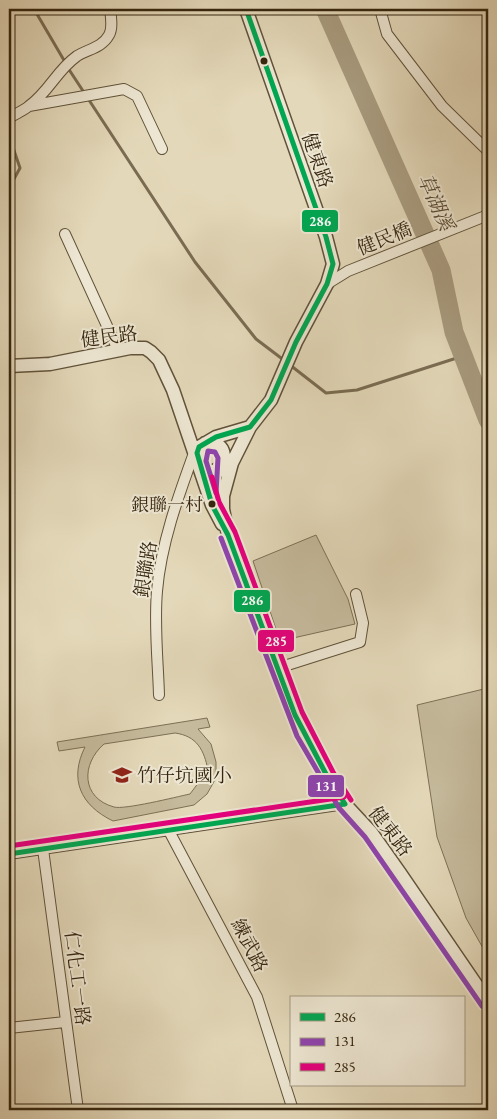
<svg xmlns="http://www.w3.org/2000/svg" width="497" height="1119" viewBox="0 0 497 1119" font-family="'EB Garamond','Noto Serif TC',serif">
<rect width="100%" height="100%" fill="#e3d8b9"/>
<filter id="stains"><feTurbulence type="fractalNoise" baseFrequency=".004" numOctaves="4"/><feColorMatrix values="0 0 0 0 .2 0 0 0 0 .09 0 0 0 0 .02 0 0 0 .5 -.17"/></filter>
<radialGradient id="worn" r=".72"><stop offset=".6" stop-color="#630" stop-opacity="0"/><stop offset="1" stop-color="#630" stop-opacity=".3"/></radialGradient>
<path fill="#c5ba9c" stroke="#7d7055" fill-rule="evenodd" d="M222 479 219 506 212 490 211 480Z
M316 535 348 599 355 624 280 641 253 561Z
M488 688V957L466 918 437 837 417 705Z
M207 718 210 727 198 729 211 744 216 762V778L207 794 194 805 113 821C80 805 69 779 85 747L59 751 57 742ZM175 733C197 736 204 750 208 770L190 794C176 797 124 810 114 807 81 798 81 764 104 744Z"/>
<g fill="none" stroke-linecap="round" stroke-linejoin="round">
<path stroke="#7a6c52" stroke-width="3" d="M34 9 65 62
M68 68 195 262 256 339 285 361
M9 136 20 168 9 188
M290 365 326 393 357 390 463 356"/>
<path stroke="#a89b7f" stroke-width="19" d="M325 9 441 270 454 332 488 420"/>
<defs>
<path id="minor" d="M380 9 387 34 442 106 488 151
M29 106 124 89 137 96 162 149
M9 118C15 114 23 111 29 106 49 92 56 71 77 56 88 49 102 48 109 35 113 28 111 17 110 9
M65 234 118 350
M327 284 348 271 488 215
M278 668 360 642 363 623 356 594
M159 695C158 661 154 625 157 591 161 544 178 497 194 453
M169 831 257 997 293 1110
M43 849 78 1110
M9 854 345 804
M9 1028 65 1022"/>
<path id="tertiary" d="M246 9 326 237 333 264 327 284 296 342 271 400 250 427 232 463 223 496V509L228 535 303 732 345 804 371 832 400 873 488 1002
M9 366 50 364 130 348H145L151 352 159 360 173 390 212 505 222 524
M205 443C226 441 225 456 224 471
M225 464 214 471C201 473 195 458 199 447L216 437 250 427"/>
</defs>
<use href="#minor" stroke="#605239" stroke-width="12"/>
<use href="#tertiary" stroke="#605239" stroke-width="15"/>
<use href="#minor" stroke="#ede6d2" stroke-width="10"/>
<use href="#tertiary" stroke="#ede6d2" stroke-width="12"/>
<defs>
<path id="bus-1" d="M246 9 326 237 333 264 327 284 296 342 271 400 250 427 216 437 199 447 197 453 212 505 228 535 295 715 327 776 345 804
M9 854 345 804"/>
<path id="bus-2" d="M208 451 215 452 218 458 216 493 206 461Z
M221 538 297 736 339 808 365 837 482 1006"/>
<path id="bus-3" d="M212 477 219 502 235 532 302 712 333 772 351 800
M9 846 344 797"/>
</defs>
<use href="#bus-1" stroke="#ede6d2" stroke-width="9"/>
<use href="#bus-2" stroke="#ede6d2" stroke-width="9"/>
<use href="#bus-3" stroke="#ede6d2" stroke-width="9"/>
<use href="#bus-1" stroke="#00a651" stroke-width="5"/>
<use href="#bus-2" stroke="#8e44ad" stroke-width="5"/>
<use href="#bus-3" stroke="#e5007d" stroke-width="5"/>
</g>
<defs>
<symbol id="school-bare" viewBox="-9 -9 18 18"><path d="M0-5L7-2L0 1L-7-2ZM-4 1L0 2.5L4 1V4Q0 6-4 4Z" fill="#8f2418" stroke="#ede6d2" stroke-width="2.5" paint-order="stroke"/></symbol>
</defs>
<g fill-rule="evenodd">
<use href="#school-bare" x="108" y="761" width="28" height="28"/>
</g>
<g fill="#35250e" stroke="#ede6d2" stroke-width="2">
<circle cx="264" cy="61" r="4.5"/>
<circle cx="212" cy="504" r="4.5"/>
</g>
<g text-anchor="middle" stroke-width="4" stroke-linejoin="round" paint-order="stroke">
<g font-size="18" fill="#35250e" stroke="#ede6d2" text-anchor="end">
<text x="203" y="511">銀聯一村</text>
</g>
<g font-size="19" fill="#35250e" stroke="#ede6d2">
<text transform="translate(318 160) rotate(71)" y="7">健東路</text>
<text transform="translate(384 238) rotate(-22)" y="7">健民橋</text>
<text transform="translate(109 336) rotate(-7)" y="7">健民路</text>
<text transform="translate(145 569) rotate(-81)" y="7">銀聯路</text>
<text transform="translate(391 831) rotate(52)" y="7">健東路</text>
<text transform="translate(250 945) rotate(63)" y="7">練武路</text>
<text transform="translate(78 978) rotate(83)" y="7">仁化工一路</text>
</g>
<g font-size="19" fill="#35250e" stroke="#ede6d2" text-anchor="start">
<text x="137" y="782">竹仔坑國小</text>
</g>
<g font-size="20" font-style="italic" fill="#584830" stroke="#ede6d2">
<text transform="translate(436 202) rotate(66)" y="7">草湖溪</text>
</g>
</g>
<g stroke="#ede6d2" stroke-width="2">
<rect x="301" y="209" width="38" height="24" rx="5" fill="#00a651"/>
<rect x="233" y="589" width="38" height="24" rx="5" fill="#00a651"/>
<rect x="257" y="629" width="38" height="24" rx="5" fill="#e5007d"/>
<rect x="307" y="774" width="38" height="24" rx="5" fill="#8e44ad"/>
</g>
<g font-size="14" text-anchor="middle" font-weight="bold" fill="#fff">
<text x="320" y="226">286</text>
<text x="252" y="605">286</text>
<text x="276" y="646">285</text>
<text x="326" y="791">131</text>
</g>
<rect width="497" height="1119" fill="none" stroke="#e3d8b9" stroke-width="30"/>
<rect x="10" y="10" width="477" height="1099" fill="none" stroke="#35250e" stroke-width="2.5"/>
<rect x="15" y="15" width="467" height="1089" fill="none" stroke="#35250e"/>
<rect x="290" y="996" width="175" height="90" fill="#ede6d2" stroke="#a39984"/>
<rect x="300" y="1013" width="25" height="8" fill="#00a651" stroke="#a39984"/>
<text x="334" y="1022" font-size="15" fill="#35250e">286</text>
<rect x="300" y="1038" width="25" height="8" fill="#8e44ad" stroke="#a39984"/>
<text x="334" y="1046" font-size="15" fill="#35250e">131</text>
<rect x="300" y="1063" width="25" height="8" fill="#e5007d" stroke="#a39984"/>
<text x="334" y="1072" font-size="15" fill="#35250e">285</text>
<rect width="100%" height="100%" filter="url(#stains)"/>
<rect width="100%" height="100%" fill="url(#worn)"/>
</svg>
